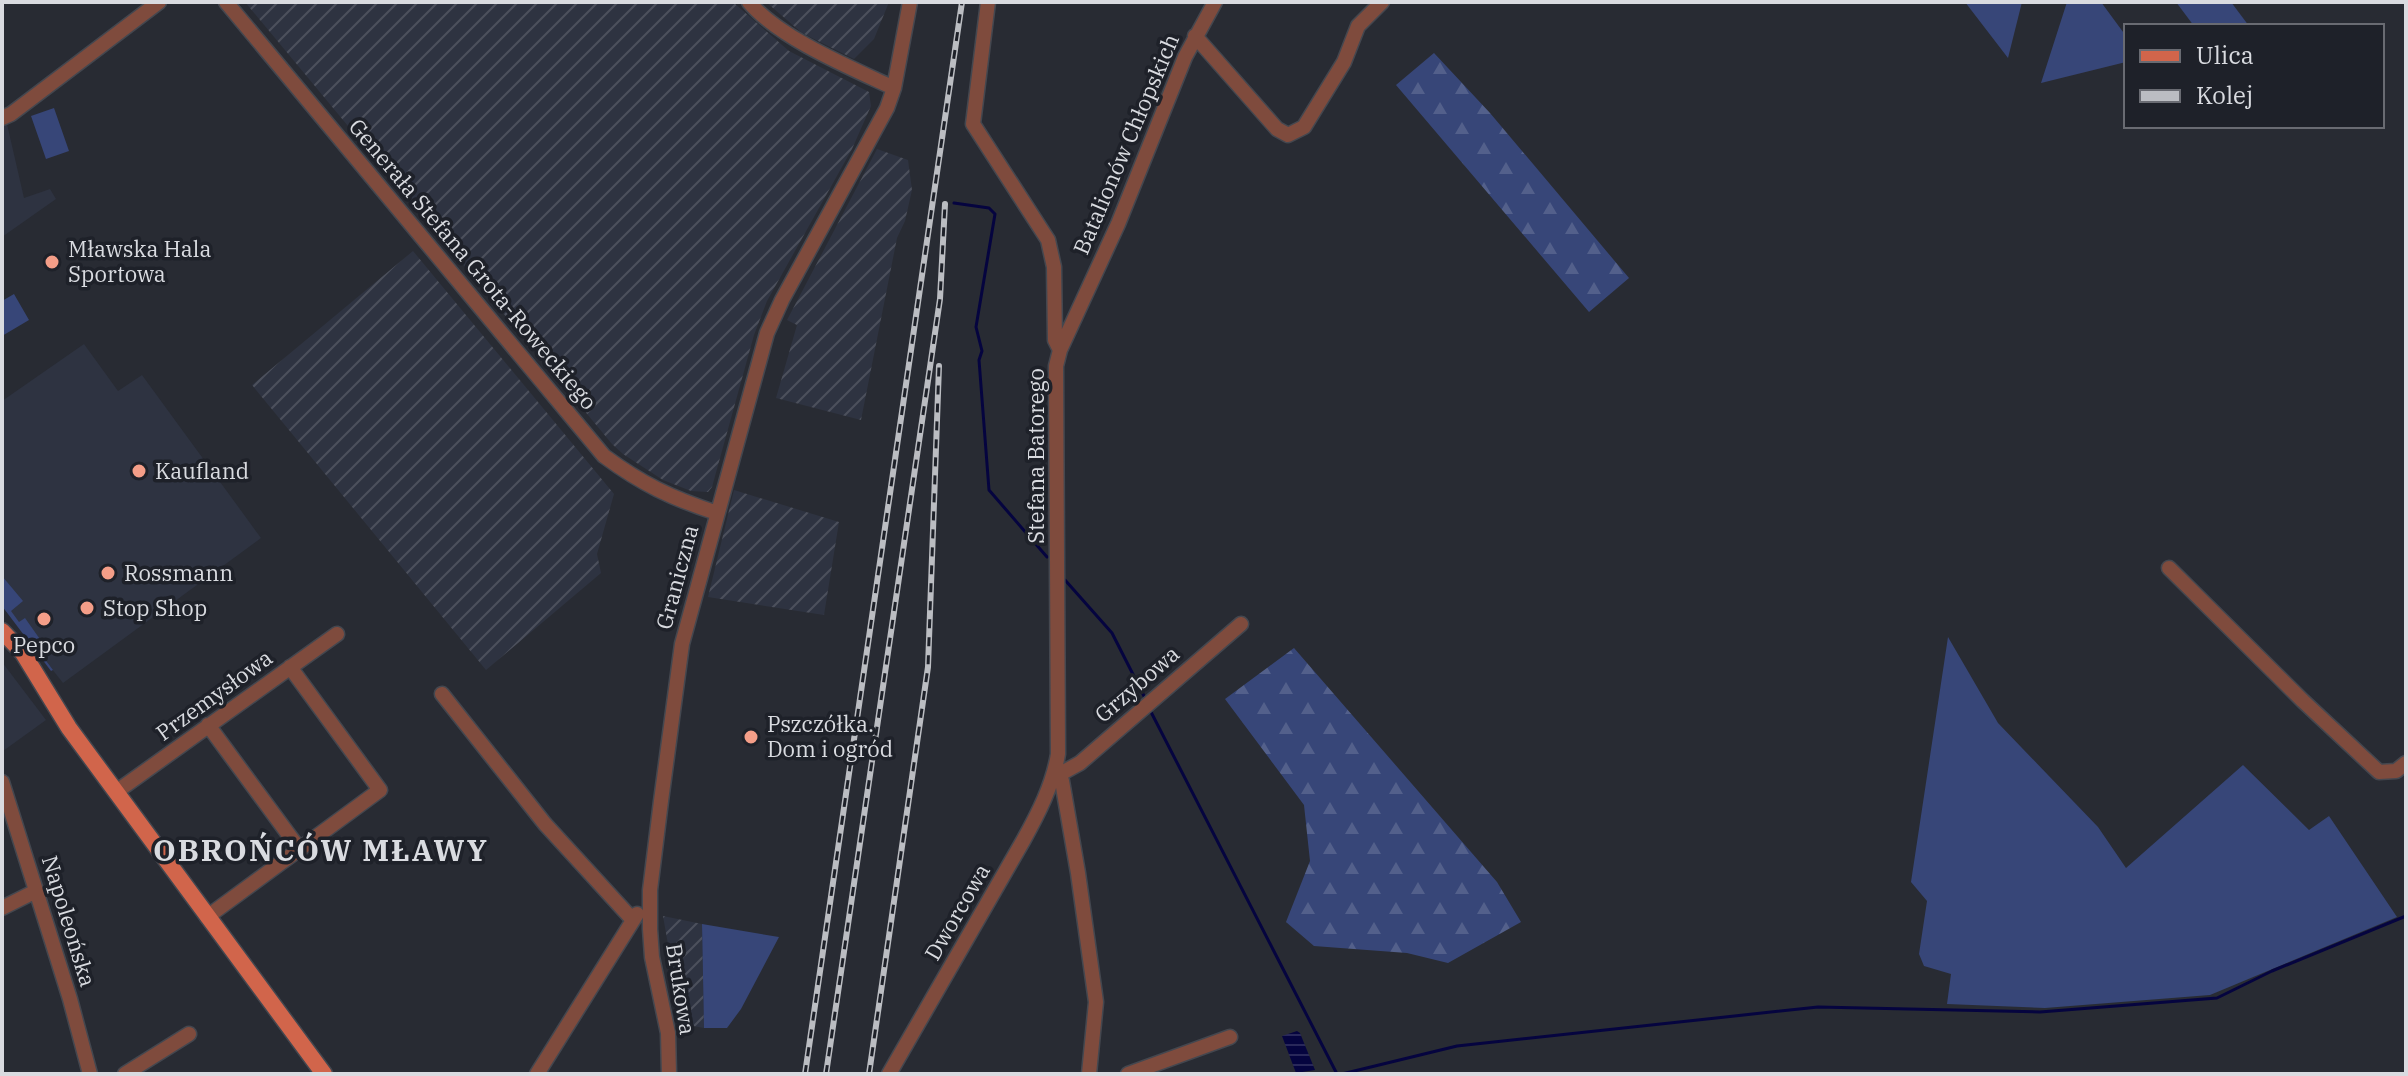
<svg xmlns="http://www.w3.org/2000/svg" width="2408" height="1076" viewBox="0 0 2408 1076" font-family="'IBM Plex Serif',serif">
<defs>
<pattern id="industrial-furrows" width="10" height="10" patternUnits="userSpaceOnUse" patternTransform="scale(2)"><rect width="10" height="10" fill="#2e3341"/><path d="M-1 1l2-2M0 10L10 0M9 11l2-2" fill="none" stroke="#4c505c"/></pattern>
<pattern id="forest-firs" width="22" height="20" patternUnits="userSpaceOnUse" patternTransform="scale(2)"><rect width="22" height="20" fill="#374678"/><path d="M5 1l3.5 6h-7zM16 11l3.5 6h-7z" fill="#53608b"/></pattern>
<pattern id="water-rules" width="6" height="5" patternUnits="userSpaceOnUse" patternTransform="scale(2)"><rect width="6" height="5" fill="#05043f"/><path d="M0 2.5h6" fill="none" stroke="#29285a"/></pattern>
</defs>
<rect width="100%" height="100%" fill="#282b33"/>
<path fill="#2e3341" d="M7 124 24 198 50 189 56 199 2 237V125Z
M84 344 118 391 142 375 261 538 63 683 2 606V401Z
M2 662 46 720 3 751 2 747Z"/>
<path fill="url(#industrial-furrows)" d="M245 2H733L789 51 869 92 871 106 852 149 767 301 754 335 712 487 708 492 691 491 663 480 623 454 612 444Z
M766 2H889L874 39 854 59 802 33Z
M877 149 908 160 912 190 905 221 897 238 861 420 776 398 797 325 787 320Z
M413 251 614 494 597 554 601 573 486 670 252 385Z
M734 490 839 522 824 615 708 597Z
M663 916 702 924 704 1028 682 1024Z"/>
<path fill="#374678" d="M1965 2H2022L2008 58Z
M2067 2H2101L2126 36V62L2041 83Z
M2176 2H2231L2249 26H2194Z
M54 108 69 151 46 159 31 116Z
M14 294 29 320 2 336V301Z
M2 576 23 601 11 611 19 622 25 618 49 652 44 658 53 670 51 671 2 606Z
M1948 637 1998 723 2098 827 2126 868 2243 765 2309 830 2329 816 2397 917 2210 995 2045 1008 1947 1004 1951 974 1924 966 1919 954 1927 901 1911 882Z
M702 924 779 937 741 1009 727 1028H704Z"/>
<path fill="url(#forest-firs)" d="M1434 53 1490 113 1629 278 1589 312 1396 85Z
M1294 648 1497 882 1521 922 1448 963 1407 953 1314 946 1286 922 1310 861 1304 805 1225 699Z"/>
<path fill="url(#water-rules)" d="M1297 1031 1300 1033 1315 1070 1296 1073 1282 1036Z"/>
<g fill="none" stroke-linecap="round" stroke-linejoin="round">
<path stroke="#05043f" stroke-width="3" d="M954 203 989 208 995 214 976 327 982 351 979 360 989 490 1047 557
M1065 580 1112 633 1145 698
M1151 712 1337 1074
M1342 1074 1457 1046 1818 1007 2040 1012 2217 998 2272 971 2406 916"/>
<defs>
<path id="minor" d="M226 2 604 456C642 484 671 498 717 513
M749 2C779 38 851 68 894 88
M988 2 973 124 1048 240 1054 267 1055 340 1060 350
M1195 36 1277 129 1288 135 1304 127 1344 62 1358 26 1382 2
M2 118 11 114 159 2
M2169 568 2303 701 2379 772 2396 771 2406 763
M442 694 545 824 632 919
M208 725 300 850
M1055 768 1062 781 1078 873 1096 1002 1089 1074
M1060 774 1080 763 1241 624
M2 782 70 999 90 1074
M116 792 337 634
M2 908 36 891
M207 917 380 790 290 667
M125 1074 189 1034
M537 1074 637 914
M669 1074 668 1033 652 957 650 929V890L661 801 682 644 767 333 782 300 887 108 894 88 910 2
M889 1074 1023 841C1038 814 1053 785 1058 754L1056 366 1060 350 1118 224 1185 57 1215 2
M1128 1074 1230 1037"/>
<path id="major" d="M2 631 23 653 69 728 324 1074"/>
</defs>
<use href="#minor" stroke="#44474f" stroke-width="17"/>
<use href="#major" stroke="#44474f" stroke-width="19"/>
<use href="#minor" stroke="#7f4b3d" stroke-width="14"/>
<use href="#major" stroke="#d1654b" stroke-width="16"/>
<defs>
<path id="rail" d="M805 1074 962 2
M826 1074 940 299 945 204
M869 1074 928 667 939 366"/>
</defs>
<use href="#rail" stroke="#bbbdc2" stroke-width="6"/>
<use href="#rail" stroke="#1e2129" stroke-width="3" stroke-dasharray="9" stroke-linecap="butt"/>
</g>
<g fill="#f49e88" stroke="#1e2129" stroke-width="3">
<circle cx="52" cy="262" r="8"/>
<circle cx="139" cy="471" r="8"/>
<circle cx="108" cy="573" r="8"/>
<circle cx="87" cy="608" r="8"/>
<circle cx="44" cy="619" r="8"/>
<circle cx="751" cy="737" r="8"/>
</g>
<g text-anchor="middle" stroke-width="7" stroke-linejoin="round" paint-order="stroke">
<g font-size="22" fill="#d9dbe0" stroke="#1e2129">
<text transform="translate(1126 144) rotate(-67)" y="8">Batalionów Chłopskich</text>
<text transform="translate(473 264) rotate(50)" y="8">Generała Stefana Grota-Roweckiego</text>
<text transform="translate(1036 456) rotate(-90)" y="8">Stefana Batorego</text>
<text transform="translate(677 577) rotate(-75)" y="8">Graniczna</text>
<text transform="translate(1137 684) rotate(-41)" y="8">Grzybowa</text>
<text transform="translate(214 695) rotate(-36)" y="8">Przemysłowa</text>
<text transform="translate(957 912) rotate(-60)" y="8">Dworcowa</text>
<text transform="translate(69 921) rotate(73)" y="8">Napoleońska</text>
<text transform="translate(681 989) rotate(81)" y="8">Brukowa</text>
</g>
<g font-size="22" fill="#d9dbe0" stroke="#1e2129" text-anchor="start">
<text x="68" y="257">Mławska Hala<tspan x="68" dy="25">Sportowa</tspan></text>
<text x="155" y="479">Kaufland</text>
<text x="124" y="581">Rossmann</text>
<text x="103" y="616">Stop Shop</text>
<text x="44" y="653" text-anchor="middle">Pepco</text>
<text x="767" y="732">Pszczółka.<tspan x="767" dy="25">Dom i ogród</tspan></text>
</g>
<g font-size="30" font-weight="bold" letter-spacing="2" fill="#d9dbe0" stroke="#1e2129">
<text x="321" y="861">OBROŃCÓW MŁAWY</text>
</g>
</g>
<rect width="2408" height="1076" fill="none" stroke="#d9dbe0" stroke-width="8"/>
<rect x="2124" y="24" width="260" height="104" fill="#1e2129" stroke="#696b72" stroke-width="2"/>
<rect x="2140" y="50" width="40" height="12" fill="#d1654b" stroke="#696b72" stroke-width="2"/>
<text x="2196" y="64" font-size="24" fill="#d9dbe0">Ulica</text>
<rect x="2140" y="90" width="40" height="12" fill="#bbbdc2" stroke="#696b72" stroke-width="2"/>
<text x="2196" y="104" font-size="24" fill="#d9dbe0">Kolej</text>
</svg>
